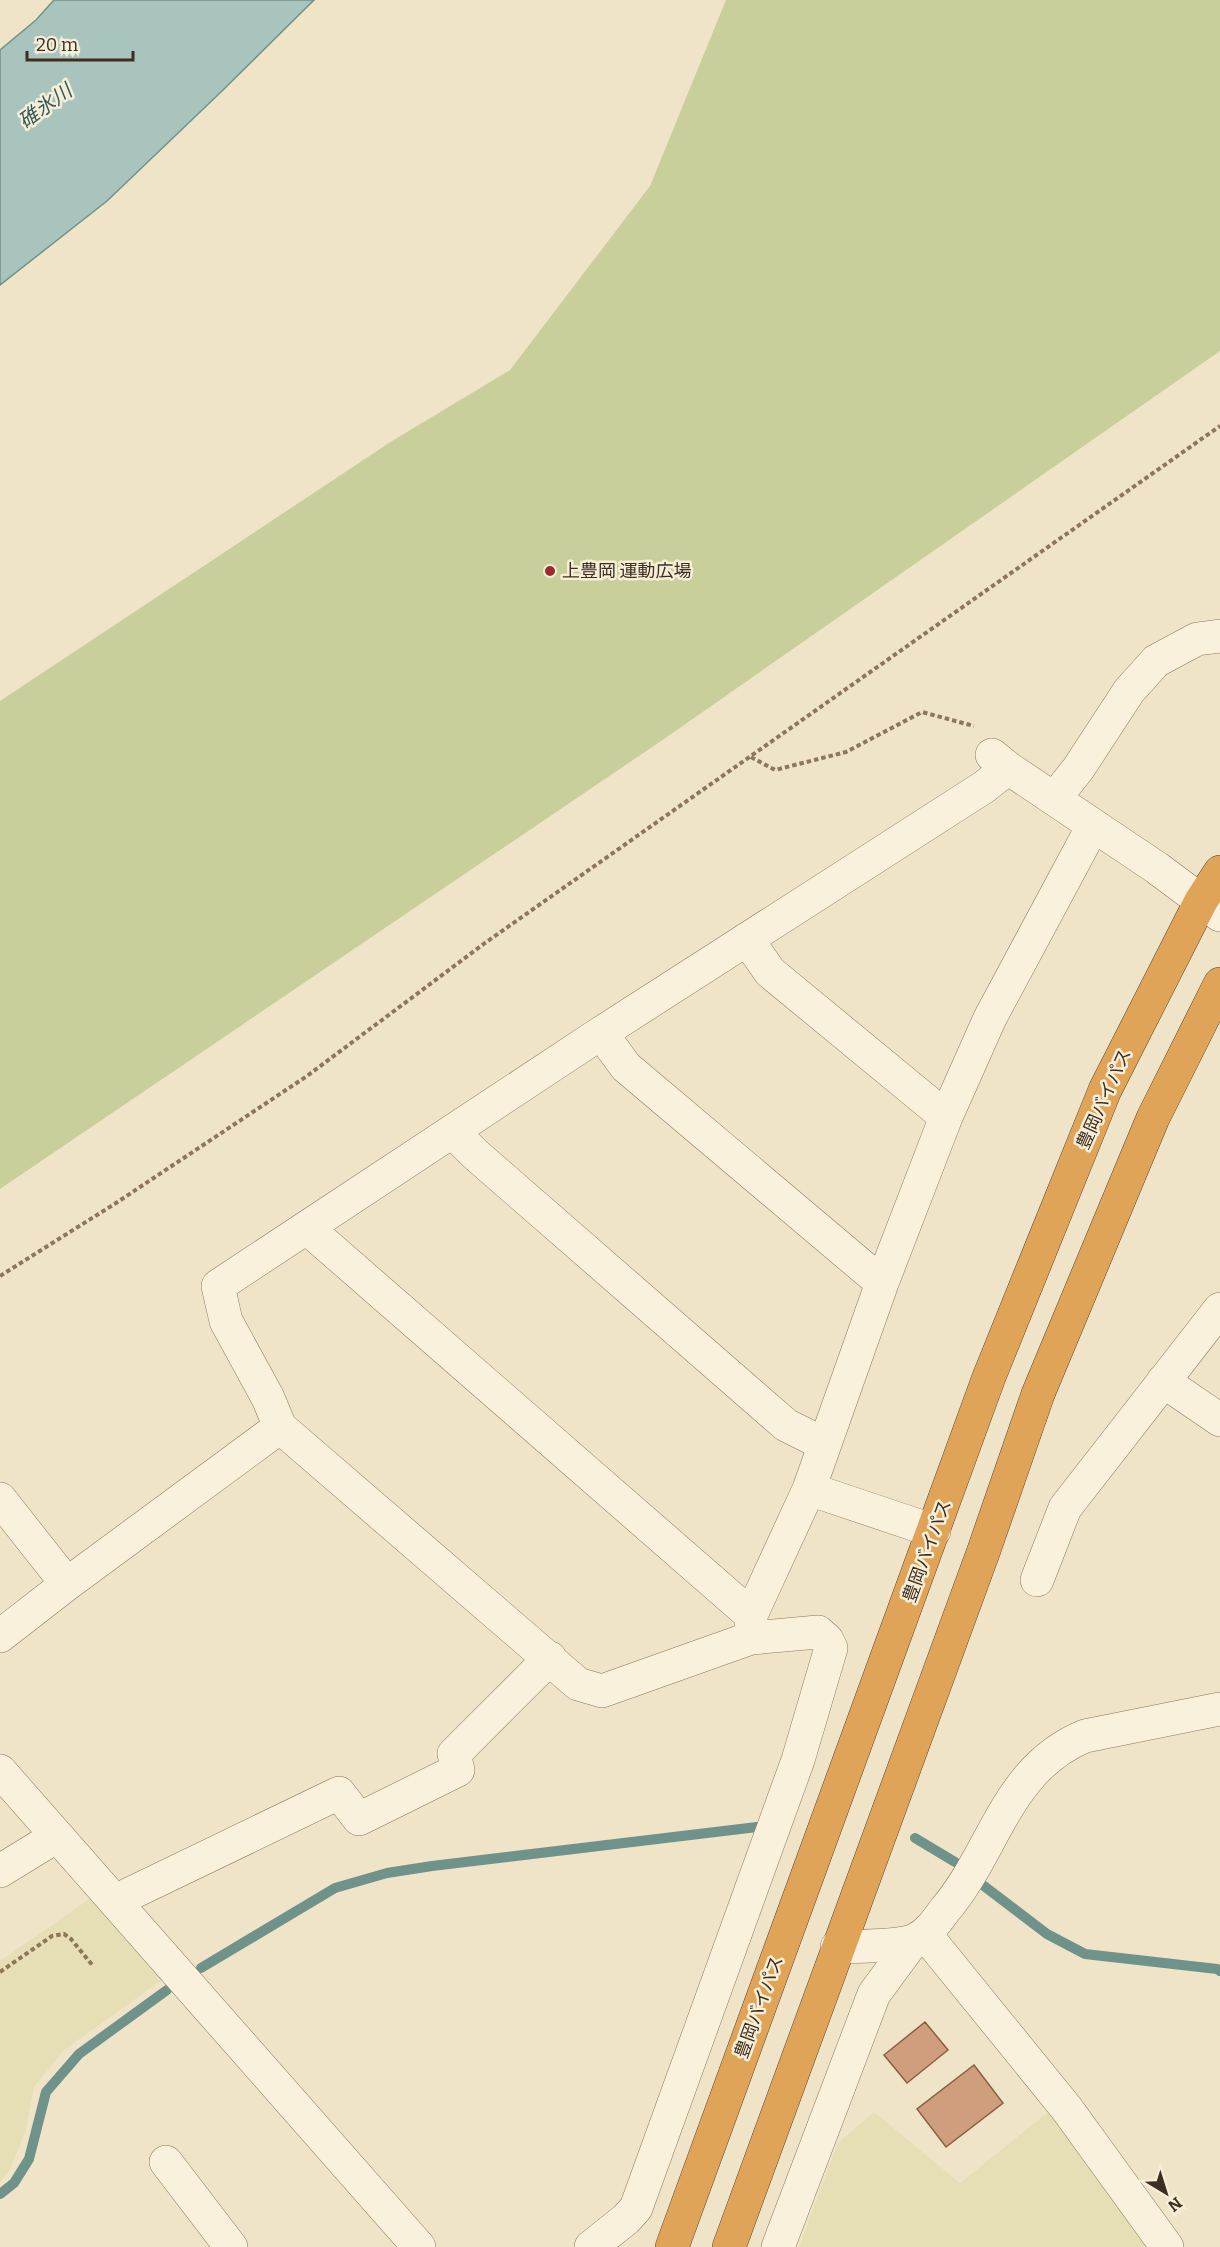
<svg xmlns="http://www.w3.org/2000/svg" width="1220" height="2247" viewBox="0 0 1220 2247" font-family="Bitter,'Noto Sans JP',serif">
<rect width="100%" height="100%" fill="#f0e4c8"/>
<path fill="#e6deb5" d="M95 1895 166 1977 64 2050 34 2087 25 2133 8 2173 0 2182V1961Z
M1052 2109 1153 2247H799L838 2143 874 2112 960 2183Z"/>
<path fill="#c9cf9b" d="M726 0H1220V351L664 739 0 1189V701L392 441 510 370 650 186Z"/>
<path fill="#a9c4bc" stroke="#6f938a" stroke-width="1.5" d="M54 0H314L222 91 107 201 0 285V50L36 20Z"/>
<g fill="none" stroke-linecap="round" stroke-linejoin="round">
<path stroke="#6f938a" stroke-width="10" d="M915 1838 955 1862
M984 1886 1047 1934 1085 1954 1217 1969 1220 1971
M201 1968 335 1888 387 1873 432 1866 757 1827
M0 2194 14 2183 29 2159 46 2092 79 2054 167 1990"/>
</g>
<path fill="#cf9f7d" stroke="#8d5f41" stroke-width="1.5" d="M925 2022 948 2050 907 2083 884 2055Z
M974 2065 1003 2103 946 2147 917 2109Z"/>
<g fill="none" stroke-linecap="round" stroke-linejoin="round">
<defs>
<path id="minor" d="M992 755 1008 768 1157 868 1220 915
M1008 768 984 787 601 1033 218 1286 226 1321 268 1398 280 1427 578 1684 602 1691 751 1638V1615L809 1489 882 1283 946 1117 990 1018 1093 826
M1054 799 1078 769 1129 691 1156 661 1197 639 1220 636
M747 939 770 972 946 1117
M601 1033 626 1067 882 1283
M453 1132 475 1154 786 1425 824 1444
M307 1228 751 1615
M1163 1381 1220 1420
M809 1489 934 1531
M0 1499 67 1584
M1037 1580 1065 1508 1220 1309
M0 1636 67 1584 280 1427
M0 1771 419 2247
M0 1871 57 1836
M115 1901 339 1793 359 1819 458 1770 454 1754 550 1658
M925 1934 1067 2109 1167 2247
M837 1947C855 1946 900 1947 915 1940 928 1934 936 1922 944 1911 995 1852 1005 1769 1085 1736L1220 1709
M166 2162 231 2247
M591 2247 626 2219 636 2208 798 1760 831 1648 827 1640 818 1632 751 1638
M778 2247 874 1994 913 1941"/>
<path id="highway" d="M672 2247 989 1377 1105 1090 1201 901 1220 872
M729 2247 984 1550 1038 1394 1153 1118 1220 984"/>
</defs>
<use href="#minor" stroke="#8d765c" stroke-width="34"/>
<use href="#highway" stroke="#5b4430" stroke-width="34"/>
<path stroke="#8d765c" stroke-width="4" stroke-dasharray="4.5 3" stroke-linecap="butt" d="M751 757 775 770 846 752 922 712 974 726
M0 1276 116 1203 307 1076 485 943 1220 426
M0 1972 52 1936 64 1934 71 1939 93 1966"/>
<use href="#minor" stroke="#faf1dc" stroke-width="33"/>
<use href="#highway" stroke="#e0a458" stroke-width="33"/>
</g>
<circle fill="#9e2a2b" stroke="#f7eed8" stroke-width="2" cx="550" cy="571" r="6"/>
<g text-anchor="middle" stroke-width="5" stroke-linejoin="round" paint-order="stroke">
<g font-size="18" fill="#3d2e20" stroke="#f7eed8" text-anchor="start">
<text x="562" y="577">上豊岡 運動広場</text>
</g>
<g font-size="18" fill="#3d2e20" stroke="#f7eed8">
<text transform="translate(1104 1099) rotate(-66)" y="6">豊岡バイパス</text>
<text transform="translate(927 1551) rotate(-70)" y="6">豊岡バイパス</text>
<text transform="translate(759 2007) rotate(-70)" y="6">豊岡バイパス</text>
</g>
<g font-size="20" font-style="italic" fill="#2f5d5a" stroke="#f7eed8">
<text transform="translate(45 106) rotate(-36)" y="7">碓氷川</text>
</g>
</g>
<g transform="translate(1166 2193) rotate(142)" stroke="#f7eed8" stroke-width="4.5" paint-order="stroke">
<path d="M0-4.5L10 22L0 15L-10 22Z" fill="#3d2e20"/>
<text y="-9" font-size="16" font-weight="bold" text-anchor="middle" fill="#3d2e20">N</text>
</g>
<path d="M27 51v9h106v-9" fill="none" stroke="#3d2e20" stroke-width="3"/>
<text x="36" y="51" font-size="18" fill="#3d2e20" stroke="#f7eed8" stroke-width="4.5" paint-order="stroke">20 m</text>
</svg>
